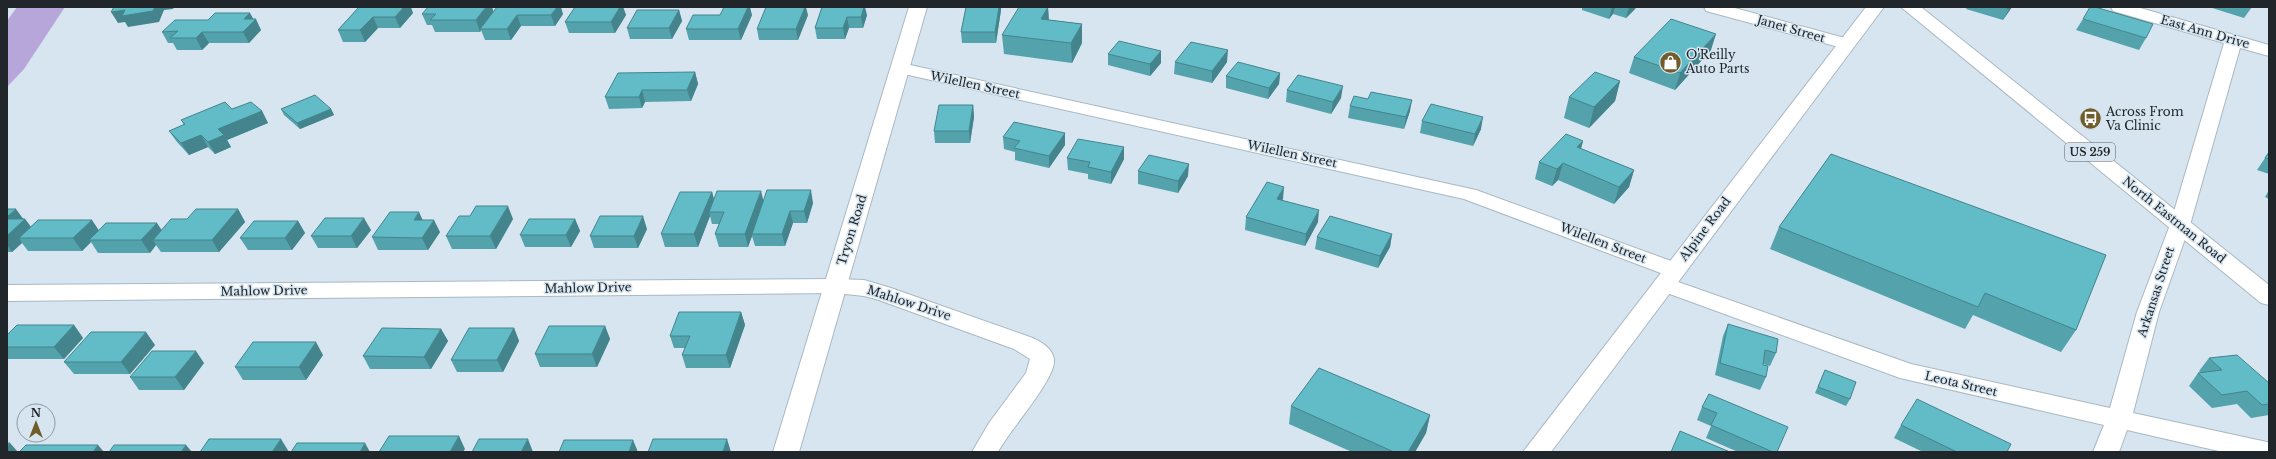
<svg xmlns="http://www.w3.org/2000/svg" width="2276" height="459" viewBox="0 0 2276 459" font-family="'Libre Baskerville',serif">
<rect width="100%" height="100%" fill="#d6e5f0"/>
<path fill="#b7a6da" d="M17 7H65L24 69 7 87V21Z"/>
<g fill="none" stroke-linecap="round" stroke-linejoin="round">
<defs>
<path id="minor" d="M1704 7H1731L1852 40 1855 44 1852 48 1846 49 1706 11Z
M2111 7H2137L2269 45V56L2240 48 2190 225 2159 312 2133 413 2267 442 2269 443V452H2223L2127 430 2119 452H2093L2104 425 1900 378 1656 289 1653 284 1656 279 1664 277 1911 364 2110 408 2137 312 2170 225 2224 43 2113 11Z
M901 63 1476 190 1682 265 1685 270 1682 275 1674 277 1666 275 1464 199 895 72 892 68 895 64Z
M836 279 864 280 891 288 1030 337C1040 341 1053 348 1054 360 1056 379 1008 432 998 452H972L989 423 1026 373 1030 359 1014 349 876 299 864 296 836 293 7 301V285Z"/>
<path id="tertiary" d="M909 7H927L799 452H773Z"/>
<path id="secondary" d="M1866 7H1884L1551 452H1523Z"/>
<path id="primary" d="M1901 7H1921L2269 285V305L2261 303Z"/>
</defs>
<use href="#minor" stroke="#a9b8c2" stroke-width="2"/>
<use href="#tertiary" stroke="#a9b8c2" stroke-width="2"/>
<use href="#secondary" stroke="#a9b8c2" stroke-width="2"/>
<use href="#primary" stroke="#a9b8c2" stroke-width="2"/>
<use href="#minor" fill="#fff" fill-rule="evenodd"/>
<use href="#tertiary" fill="#fff" fill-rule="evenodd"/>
<use href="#secondary" fill="#fff" fill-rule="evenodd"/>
<use href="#primary" fill="#fff" fill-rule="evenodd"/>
</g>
<path fill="#53a2ac" d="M359 7 413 13 400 28H378L365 42H343L338 30Z
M575 7H623L626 15 615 33H569L565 22Z
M822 7 867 15 863 28H849L845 39H817L815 28Z
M966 7H1001V10L996 43H962L961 32Z
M1048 7 1049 20 1082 24V43L1072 63 1004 54 1002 35Z
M1582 7H1636L1635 9 1626 18 1613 14 1609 19 1582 10Z
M1967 7H2012L2003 20 1966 9Z
M2209 7H2252L2244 18Z
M679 10 682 21 672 39H630L627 28Z
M493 12 563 14 555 26H521L511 40H485L481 30 480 32H435L432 25H427L422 14Z
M752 15 741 40H689L686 29Z
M808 15 798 40H759L757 29Z
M254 19 261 30 249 43H209L202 50H177L173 43H168L162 32Z
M2083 19 2146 38 2139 50 2076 30Z
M1711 50 1675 90 1629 73 1634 57Z
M1108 54 1161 63 1150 76 1108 65Z
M1175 62H1227L1212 83 1174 74Z
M695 72 698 84 691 101 645 102 642 108 609 109 605 97Z
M1280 73 1279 84 1268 99 1226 88V76Z
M1620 81 1615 101 1589 128 1564 118 1569 97Z
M1287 90 1341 98 1331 114 1286 102Z
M973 105 974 117 970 143H935L934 131Z
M1350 106 1410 111 1404 129 1348 118Z
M232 109 262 111 268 123 227 140 231 147 215 154 208 147 189 155 177 142 169 131 184 125 181 120Z
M281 109H331L334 115 300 129 284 115Z
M1422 121 1481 129 1473 146 1420 133Z
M1003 137 1065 145 1049 168 1015 160V152L1004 149Z
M1583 141 1581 149 1634 170 1629 187 1614 204 1558 180 1552 186 1535 179 1539 162Z
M1124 147V159L1111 184 1088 179V174L1068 170 1067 158Z
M2269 152V174L2257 170Z
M1831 154 2076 330 2061 352 1973 315 1965 329 1770 249 1779 227Z
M1138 171 1188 176 1178 193 1138 184Z
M2269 190V199L2265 197Z
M712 192 714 199 813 203 807 223H793L785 246H755L752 236 748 247H719L715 234 719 224H712L710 216 698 247H665L661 234Z
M1283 199 1282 200 1318 222 1305 246 1245 230 1246 217Z
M7 209 24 219H25L31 227 99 230H162L187 219 238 209 245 222 219 252H161L156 245 150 253H98L91 242 82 251H28L22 243 12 252H7Z
M513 219 496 249H452L446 236Z
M575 219 580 231 571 247H525L520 235Z
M423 220 440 232 428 250H378L372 237Z
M298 221 305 233 292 250H248L240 238Z
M647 229 638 248H594L590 236Z
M371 230 357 248H318L311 236Z
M1392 234 1390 247 1378 268 1315 249 1317 237Z
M741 312 745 325 730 368H686L682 355 685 348H674L670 336Z
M1728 324 1776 353 1770 366 1763 364 1766 377 1760 390 1715 375 1723 336Z
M74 325 83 338 64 359H7V333L8 334Z
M605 326 610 339 597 367H540L535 354Z
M514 328 519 341 503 372H457L451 360Z
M441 329 448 341 431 369H370L363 356Z
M155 345 130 374H74L64 362Z
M323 355 306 380H243L235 367Z
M2209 358 2269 383V415L2251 418 2237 404 2212 408 2189 386 2198 373H2201L2199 371Z
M204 363 184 390H139L130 377Z
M1825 370 1850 399 1846 406 1815 393Z
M1709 394 1777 452H1738L1706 438 1711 426 1697 420 1702 407Z
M1291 406 1430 415 1426 433 1415 452H1352L1289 424Z
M1901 425 2007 452H1923L1894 438Z"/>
<path fill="#44848c" d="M155 7H174L173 9 164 10 159 22 128 27 125 22 118 23 111 12 125 10Z
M404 7H411L413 13 400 28 395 17Z
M486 7H492L494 13 480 29 481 30 480 32 476 20Z
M557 7H561L563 14 555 26 551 15Z
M620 7H623L626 15 615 33 611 22Z
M748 7H750L752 15 741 40 738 29Z
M805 7H806L808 15 798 40 796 29Z
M864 7H865L867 15 863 28 861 17Z
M999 7H1001V10L996 43 995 32Z
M1048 7 1049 27 1041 19Z
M1612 7H1615L1613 14 1609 19Z
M1629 7H1636L1635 9 1626 18Z
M2010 7H2012L2003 20 2009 9Z
M679 10 682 21 672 39 669 28Z
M250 13 254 20 256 19 261 30 249 43 243 32 244 19Z
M517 15 521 26 511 40 507 29Z
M373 17 378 28 365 42 360 30Z
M847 17 849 28 845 39 843 28Z
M1082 24V43L1072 63 1071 43Z
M202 32 209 43 202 50 196 38Z
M1716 34 1711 50 1675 90 1680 73Z
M1228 50 1227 62 1212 83V71Z
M1161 51V63L1150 76V64Z
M695 72 698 84 691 101 687 90Z
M1280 73 1279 84 1268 99 1269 88Z
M1620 81 1615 101 1589 128 1594 107Z
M1343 86 1341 98 1331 114 1333 102Z
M642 90 645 102 642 108 639 97Z
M1412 100 1410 111 1404 129 1406 117Z
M973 105 974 117 970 143 969 131Z
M331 109 334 115 300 129 297 123Z
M262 111 268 123 227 140 231 147 215 154 208 142 218 129Z
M1483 117 1481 129 1473 146 1475 134Z
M1065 133V145L1049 168V156Z
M201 135 208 147 189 155 181 143Z
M1583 141 1578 158 1577 147Z
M1124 147V159L1111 184V172Z
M1563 163 1558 180 1552 186 1557 169Z
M1189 164 1188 176 1178 193V181Z
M1634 170 1629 187 1614 204 1619 187Z
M1284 187 1283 199 1276 211 1277 199Z
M811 190 813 203 807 223 804 211Z
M761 191 764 203 752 234V236L748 247 745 234Z
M712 192 715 204 709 212 710 216 698 247 694 234Z
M508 206 513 219 496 249 490 236Z
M16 209 24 220 25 219 34 231 19 238 22 243 12 252 7 245V217Z
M238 209 245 222 219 252 212 240Z
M1319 210 1318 222 1305 246 1306 234Z
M790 211 793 223 785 246 782 234Z
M419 212 425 225 414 220Z
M643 216 647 229 638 248 634 236Z
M364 218 371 230 357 248 351 236Z
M575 219 580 231 571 247 566 235Z
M92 220 100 232 89 240 91 242 82 251 73 238Z
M434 220 440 232 428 250 422 238Z
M298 221 305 233 292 250 285 238Z
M157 223 165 235 153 240 156 245 150 253 141 240Z
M1392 234 1390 247 1378 268 1380 256Z
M741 312 745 325 730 368 726 355Z
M74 325 83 338 64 359 54 347Z
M605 326 610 339 597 367 592 354Z
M514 328 519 341 503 372 497 360Z
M441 329 448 341 431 369 424 357Z
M146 332 155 345 130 374 121 362Z
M316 342 323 355 306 380 299 367Z
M196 351 204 363 184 390 175 377Z
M1430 415 1426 433 1415 452H1408Z
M459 436 465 449 463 452H450Z
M281 439 289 452H272Z
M528 439 533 452H521Z
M727 439 731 452H723Z
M633 440 638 452H629Z
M10 443 18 452H7V447Z
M365 443 370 452H360Z
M98 445 104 452H93Z
M186 445 192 452H181Z"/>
<path fill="#61bcc8" stroke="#44848c" d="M114 7H155L153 11 122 16 125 10 111 12Z
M359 7H404L395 17H373L360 30H338Z
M428 7H486L476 20H430L436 14H422Z
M497 7H557L551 15H517L507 29H480Z
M575 7H620L611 22H565Z
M724 7H748L738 29H686L693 15H720Z
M766 7H805L796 29H757Z
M822 7H864L861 17H847L843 28H815Z
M966 7H999L995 32H961Z
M1019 7H1048L1041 19 1082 24 1071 43 1002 35Z
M2004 7H2010L2009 9Z
M2090 7H2095L2153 24 2146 38 2083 19Z
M637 10H679L669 28H627Z
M215 13H250L244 19H256L243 32H202L196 38H170L178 31 162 32 175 20H208Z
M1671 19 1716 34 1680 73 1634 57Z
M1119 41 1161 51 1150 64 1108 54Z
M1191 42 1228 50 1212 71 1175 62Z
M1238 62 1280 73 1269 88 1226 76Z
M695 72 687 90H642L639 97H605L618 73Z
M1595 72 1620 81 1594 107 1569 97Z
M1298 75 1343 86 1333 102 1287 90Z
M1371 92 1412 100 1406 117 1350 106 1354 96 1368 99Z
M315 95 331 109 297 123 281 109Z
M225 102 232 109 251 102 262 111 218 129 224 135 208 142 201 135 181 143 169 131 185 124 181 120Z
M1431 104 1483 117 1475 134 1422 121Z
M939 105H973L969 131H934Z
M1014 122 1065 133 1049 156 1014 148 1020 141 1003 137Z
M1566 134 1583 141 1577 147 1634 170 1619 187 1563 163 1557 169 1539 162Z
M1078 139 1124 147 1111 172 1088 167 1090 162 1067 158Z
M2269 152V159L2265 158Z
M1831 154 2106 255 2076 330 1985 293 1978 307 1779 227Z
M1149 155 1189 164 1178 181 1138 171Z
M1267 182 1284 187 1277 199 1319 210 1306 234 1246 217Z
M767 190H811L804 211H790L782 234H752Z
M717 191H761L745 234H715L724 212H709Z
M680 192H712L694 234H661Z
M476 206H508L490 236H446L459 216H470Z
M7 209H16L7 217Z
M196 209H238L212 240H153L171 219H187Z
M390 212H419L414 220H434L422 238 372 237Z
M600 216H643L634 236H590Z
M1330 216 1392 234 1380 256 1317 237Z
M325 218H364L351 236H311Z
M7 219H25L7 236Z
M529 219H575L566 235H520Z
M38 220H92L73 238H19Z
M254 221H298L285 238H240Z
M106 223H157L141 240H89Z
M679 312H741L726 355H682L690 336H670Z
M1728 324 1778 339 1776 353 1765 350 1763 365 1768 366 1766 377 1720 363Z
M17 325H74L54 347H7V335Z
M549 326H605L592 354H535Z
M382 328 441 329 424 357 363 356Z
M469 328H514L497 360H451Z
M91 332H146L121 362H64Z
M253 342H316L299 367H235Z
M152 351H196L175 377H130Z
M2237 355 2269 383V404L2262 405 2247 391 2222 395 2198 373 2222 370 2209 358Z
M1319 368 1430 415 1408 452H1394L1291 406Z
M1825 370 1856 382 1850 399 1818 387Z
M1709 394 1788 427 1777 452H1773L1711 425 1717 413 1702 407Z
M1917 399 2011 444 2007 452H1957L1901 425Z
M1680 431 1730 452H1671Z
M389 436H459L450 452H379Z
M209 439H281L272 452H200Z
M479 439H528L521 452H472Z
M653 439H727L723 452H648Z
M564 440H633L629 452H559Z
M7 443H10L7 447Z
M297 443H365L360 452H291Z
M26 445H98L93 452H19Z
M114 445H186L181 452H109Z"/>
<defs>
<symbol id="shop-disc" viewBox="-11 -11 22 22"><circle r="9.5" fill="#725c2c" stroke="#d6e5f0"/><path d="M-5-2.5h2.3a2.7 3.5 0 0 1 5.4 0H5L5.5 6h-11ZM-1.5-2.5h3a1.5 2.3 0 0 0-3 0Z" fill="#fff"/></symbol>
<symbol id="bus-disc" viewBox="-11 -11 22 22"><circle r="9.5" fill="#725c2c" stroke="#d6e5f0"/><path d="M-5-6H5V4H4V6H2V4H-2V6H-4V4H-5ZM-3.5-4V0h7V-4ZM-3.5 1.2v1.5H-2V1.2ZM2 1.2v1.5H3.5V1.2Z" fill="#fff"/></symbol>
</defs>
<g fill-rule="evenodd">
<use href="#shop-disc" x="1658" y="50" width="25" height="25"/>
<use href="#bus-disc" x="2078" y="106" width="25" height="25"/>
</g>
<g text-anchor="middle" stroke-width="3" stroke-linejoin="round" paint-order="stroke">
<rect fill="#d6e5f0" stroke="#575f65" stroke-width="1" x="2065" y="143" width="50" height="18" rx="3"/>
<g font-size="11" font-weight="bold" fill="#21262a">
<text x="2090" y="156">US 259</text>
</g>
<g font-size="12" fill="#21262a" stroke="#d6e5f0">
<text transform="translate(1791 29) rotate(16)" y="4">Janet Street</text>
<text transform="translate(2205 32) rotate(16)" y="4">East Ann Drive</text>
<text transform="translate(975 85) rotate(12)" y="4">Wilellen Street</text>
<text transform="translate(1292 154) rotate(12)" y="4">Wilellen Street</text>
<text transform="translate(2174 220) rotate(39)" y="4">North Eastman Road</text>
<text transform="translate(1705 229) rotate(-53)" y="4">Alpine Road</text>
<text transform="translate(852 230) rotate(-73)" y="4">Tryon Road</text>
<text transform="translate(1603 243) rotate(21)" y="4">Wilellen Street</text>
<text transform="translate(588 288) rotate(-1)" y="4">Mahlow Drive</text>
<text transform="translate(264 291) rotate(-1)" y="4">Mahlow Drive</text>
<text transform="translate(2156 292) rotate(-72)" y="4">Arkansas Street</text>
<text transform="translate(909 303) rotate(18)" y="4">Mahlow Drive</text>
<text transform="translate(1961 384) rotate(13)" y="4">Leota Street</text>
</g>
<g font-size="12" fill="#21262a" stroke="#d6e5f0" text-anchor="start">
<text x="1686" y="59">O'Reilly<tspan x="1686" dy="14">Auto Parts</tspan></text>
<text x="2106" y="116">Across From<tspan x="2106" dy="14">Va Clinic</tspan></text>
</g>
</g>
<rect width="2276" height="459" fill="none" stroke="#21262a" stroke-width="16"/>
<g transform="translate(36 423)"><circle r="19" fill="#d6e5f0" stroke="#8e99a1"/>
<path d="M0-3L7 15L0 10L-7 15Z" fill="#725c2c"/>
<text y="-6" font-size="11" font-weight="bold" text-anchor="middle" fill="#21262a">N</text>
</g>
</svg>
